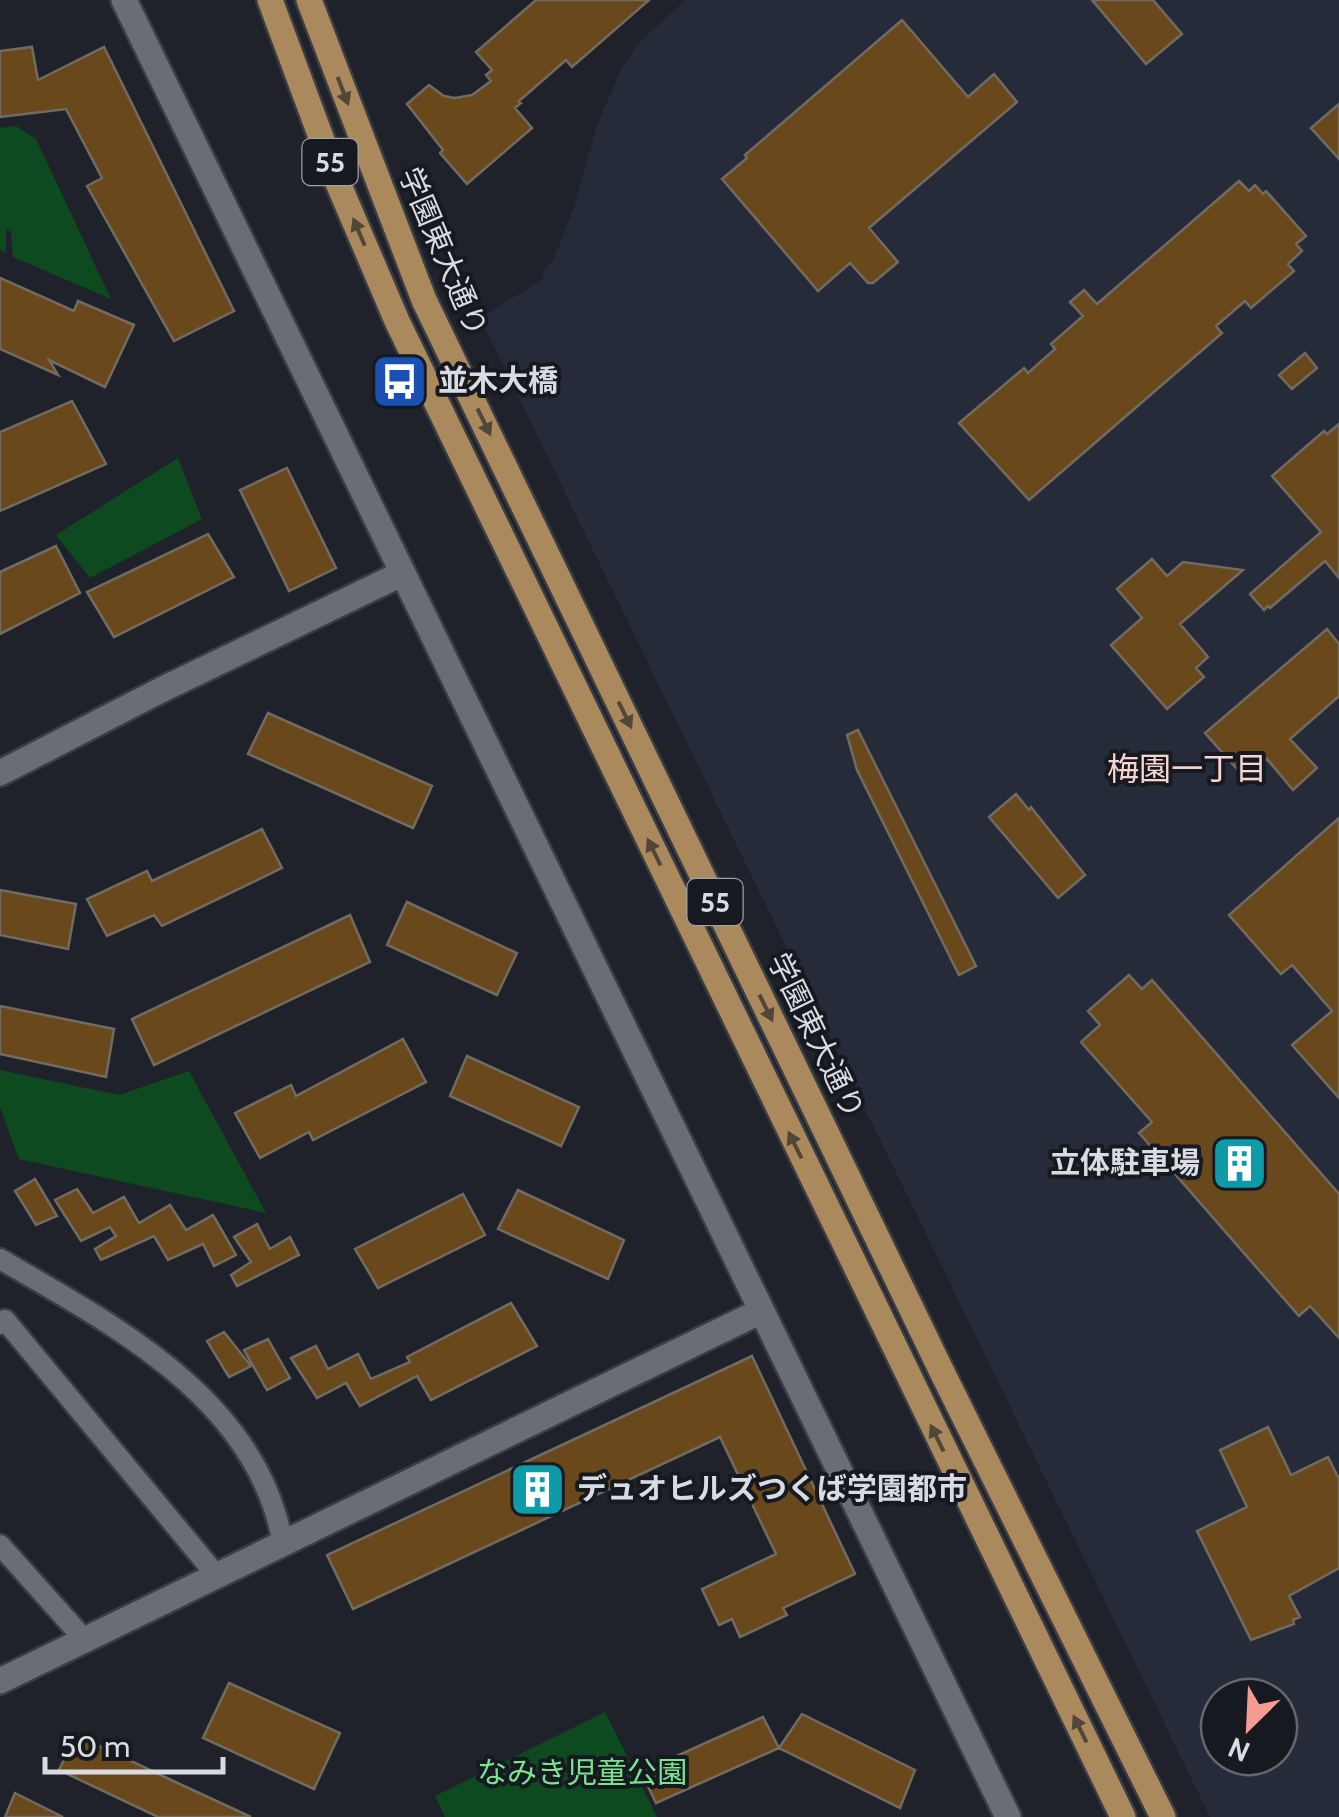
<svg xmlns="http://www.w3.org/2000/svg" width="1339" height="1817" viewBox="0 0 1339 1817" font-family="Cabin,'Noto Sans JP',sans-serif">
<rect width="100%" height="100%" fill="#1f222a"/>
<path fill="#262b39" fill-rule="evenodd" d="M685 0H1339V1817H1210L480 318 545 278 541 272 553 261 574 207 596 128 621 69 638 44ZM1219 1697H1279V1757H1219Z"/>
<path fill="#0e4a20" d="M16 126 36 139 111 299 13 257 11 232 6 229V253L0 250V128Z
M178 458 202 519 90 578 56 535Z
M0 1070 119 1095 189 1071 266 1213 19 1159 0 1107Z
M605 1712 657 1817H445L435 1796Z"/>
<path fill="#69481b" stroke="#726b62" stroke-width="2.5" d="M536 0H649L572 67 566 60 519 101 521 103 515 108 532 128 467 184 440 153 443 150 407 104 429 85 444 96 455 98 472 95 491 81 486 75 492 70 476 52Z
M1092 0H1153L1182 34 1146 64Z
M902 20 968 97 994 74 1017 102 869 228 898 262 873 283H868L850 263 818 291 722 179 747 158 745 155Z
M32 47 38 80 104 47 234 311 174 341 87 186 102 178 66 109 0 117V51Z
M1339 104V159L1311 128Z
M1239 181 1249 191 1255 185 1263 194 1266 191 1306 236 1296 244 1302 251 1288 264 1294 271 1251 308 1245 301 1216 326 1222 333 1029 500 959 423 1024 368 1028 373 1055 349 1051 344 1083 316 1070 302 1084 290 1097 304Z
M0 278 74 311 78 301 134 325 105 387 49 360 58 375 0 349Z
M1305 353 1317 368 1292 389 1279 375Z
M72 401 106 464 0 511V432Z
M1339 424V578L1325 561 1270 608 1268 606 1264 610 1250 594 1321 532 1272 476 1324 431 1327 434Z
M287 468 336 568 289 591 240 490Z
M208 534 234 577 114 637 87 592Z
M56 546 80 593 0 634V572Z
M1152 559 1167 576 1183 562 1243 570 1180 624 1208 657 1196 668 1204 677 1167 709 1111 645 1142 618 1117 589Z
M1327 629 1339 644V696L1290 739 1317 768 1293 790 1267 759 1245 778 1205 733Z
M268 713 432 786 413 828 248 754Z
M858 730 976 966 959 975 857 770 847 735Z
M1016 794 1029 810 1031 807 1085 875 1058 898 989 817Z
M1339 818V1098L1292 1045 1332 1011 1292 965 1281 974 1229 915Z
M262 829 282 868 162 926 154 915 107 936 87 899 147 871 152 881Z
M0 890 76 904 68 949 0 935Z
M407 902 517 953 497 995 387 945Z
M350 915 370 962 154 1065 132 1019Z
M1129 975 1142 989 1152 980 1339 1194V1338L1310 1306 1299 1316 1139 1133 1152 1122 1081 1042 1100 1025 1088 1011Z
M0 1006 114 1029 106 1077 0 1054Z
M403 1039 426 1082 313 1140 309 1132 260 1158 235 1113 291 1085 296 1096Z
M467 1056 579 1107 561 1146 450 1096Z
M35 1179 57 1216 36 1225 15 1191Z
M77 1189 93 1213 124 1197 139 1223 170 1205 186 1230 213 1215 236 1255 214 1266 203 1244 168 1260 154 1236 101 1260 95 1249 116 1236 110 1227 81 1241 55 1200Z
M518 1190 624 1240 608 1279 498 1229Z
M463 1194 485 1235 378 1288 355 1249Z
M257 1224 270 1249 290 1237 299 1255 237 1286 231 1275 251 1262 234 1237Z
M511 1303 537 1346 431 1400 417 1376 360 1406 346 1383 317 1398 291 1358 316 1346 328 1369 358 1354 371 1379 410 1362 407 1357Z
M224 1332 251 1366 229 1377 207 1341Z
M268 1339 290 1378 267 1390 244 1350Z
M752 1356 855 1574 783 1608 787 1615 740 1637 732 1619 719 1625 702 1589 776 1554 720 1437 353 1609 327 1555Z
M1268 1427 1291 1475 1328 1457 1339 1479V1568L1289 1596 1300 1617 1293 1620 1294 1624 1251 1640 1197 1531 1247 1507 1220 1450Z
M229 1683 340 1733 314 1789 203 1738Z
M802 1714 915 1770 900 1808 779 1748Z
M763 1717 779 1748 656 1803 641 1772Z
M76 1735 184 1786 251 1817H158L59 1770Z
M15 1793 63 1817H5Z"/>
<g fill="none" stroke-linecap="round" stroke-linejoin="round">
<defs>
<path id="street" d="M0 1259C115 1326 259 1400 283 1545
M0 1324 5 1320 217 1576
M0 1545 84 1639"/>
<path id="secondary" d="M124 0 1008 1817
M0 773 161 690 403 573
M0 1681 761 1311"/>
<path id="primary" d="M270 0 338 183 397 321 1123 1817
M309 0 424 300 941 1370 1163 1817"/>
</defs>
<use href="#street" stroke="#3b3d43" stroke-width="25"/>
<use href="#secondary" stroke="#3b3d43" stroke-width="30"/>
<use href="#primary" stroke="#3b3d43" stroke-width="30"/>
<use href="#street" stroke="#686d76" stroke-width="20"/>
<use href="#secondary" stroke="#686d76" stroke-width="25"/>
<use href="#primary" stroke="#aa895c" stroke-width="25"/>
</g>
<defs><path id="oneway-solid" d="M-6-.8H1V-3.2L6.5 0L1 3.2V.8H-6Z" transform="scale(2.5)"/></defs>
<g fill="#514638">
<use href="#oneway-solid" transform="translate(343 91) rotate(69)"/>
<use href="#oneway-solid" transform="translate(359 232) rotate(-113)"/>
<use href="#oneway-solid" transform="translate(484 422) rotate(64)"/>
<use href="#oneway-solid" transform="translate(625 715) rotate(64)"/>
<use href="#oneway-solid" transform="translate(654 852) rotate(-116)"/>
<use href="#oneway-solid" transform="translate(766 1008) rotate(64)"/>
<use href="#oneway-solid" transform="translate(795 1145) rotate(-116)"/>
<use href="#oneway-solid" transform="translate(937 1438) rotate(-116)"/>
<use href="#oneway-solid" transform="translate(1080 1729) rotate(-116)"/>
</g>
<defs>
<symbol id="bus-square" viewBox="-11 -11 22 22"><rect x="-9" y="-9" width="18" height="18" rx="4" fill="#1a4fb4" stroke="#161920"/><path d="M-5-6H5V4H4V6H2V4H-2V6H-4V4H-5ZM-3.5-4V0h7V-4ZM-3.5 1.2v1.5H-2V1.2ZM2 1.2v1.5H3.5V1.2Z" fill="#fff"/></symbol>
<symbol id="building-square" viewBox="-11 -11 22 22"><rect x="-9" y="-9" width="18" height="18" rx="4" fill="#0f9aa8" stroke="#161920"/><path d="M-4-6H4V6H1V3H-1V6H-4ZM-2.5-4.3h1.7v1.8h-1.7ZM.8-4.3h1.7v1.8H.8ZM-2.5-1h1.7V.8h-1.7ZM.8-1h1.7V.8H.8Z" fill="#fff"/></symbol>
</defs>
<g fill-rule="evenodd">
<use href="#bus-square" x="368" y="350" width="63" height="63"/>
<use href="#building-square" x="1208" y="1132" width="63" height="63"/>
<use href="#building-square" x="506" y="1458" width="63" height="63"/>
</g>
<g text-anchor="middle" stroke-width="8" stroke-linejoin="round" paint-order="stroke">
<g fill="#161920" stroke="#9ea1a6" stroke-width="2.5">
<rect x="302.5" y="139" width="55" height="46" rx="8"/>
<rect x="687.5" y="879" width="55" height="46" rx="8"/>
</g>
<g font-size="28" font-weight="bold" fill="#d9dbe0">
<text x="330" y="172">55</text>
<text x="715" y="912">55</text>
</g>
<g font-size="30" fill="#d9dbe0" stroke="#161920">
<text transform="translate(443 252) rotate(67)" y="10">学園東大通り</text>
<text transform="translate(816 1036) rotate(64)" y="10">学園東大通り</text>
</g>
<g font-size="30" font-weight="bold" fill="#d9dbe0" stroke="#161920" text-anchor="start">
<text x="438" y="391">並木大橋</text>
<text x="1200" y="1173" text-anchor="end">立体駐車場</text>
<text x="577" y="1499">デュオヒルズつくば学園都市</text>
</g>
<g font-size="30" fill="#78e48f" stroke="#161920">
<text x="582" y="1783">なみき児童公園</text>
</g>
<g font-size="32" fill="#f8d5d0" stroke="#161920">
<text x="1187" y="780">梅園一丁目</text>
</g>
</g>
<g transform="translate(1249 1727) rotate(204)"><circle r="48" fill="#161920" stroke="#64676d" stroke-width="2.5"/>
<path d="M0-8L18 38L0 25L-18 38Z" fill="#f59c92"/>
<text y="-15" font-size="28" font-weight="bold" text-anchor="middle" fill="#d9dbe0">N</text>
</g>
<path d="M45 1757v15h178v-15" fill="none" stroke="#d9dbe0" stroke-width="5"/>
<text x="60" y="1757" font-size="30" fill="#d9dbe0" stroke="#161920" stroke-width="8" paint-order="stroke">50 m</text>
</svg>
